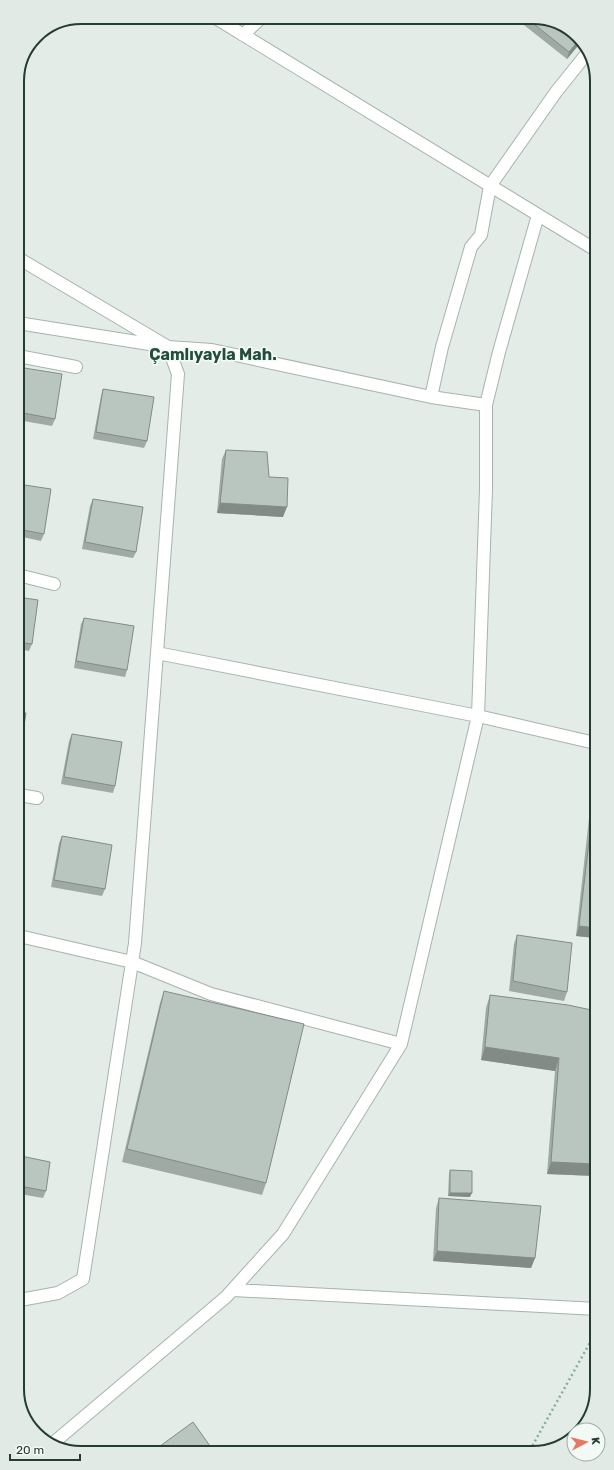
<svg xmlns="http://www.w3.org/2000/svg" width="614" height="1470" viewBox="0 0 614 1470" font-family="Rubik,sans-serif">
<rect width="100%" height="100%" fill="#e3ece7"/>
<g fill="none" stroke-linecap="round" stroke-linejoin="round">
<defs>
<path id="lane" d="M18 356 76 367
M18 575 54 584
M19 795 37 798"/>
<path id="street" d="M214 17 594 249
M243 35 262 17
M18 258 168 347 212 350 431 397 486 405 499 352 538 215
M18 323 168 347 178 374 157 653 478 716 401 1044 283 1234 226 1297 52 1444
M431 397 442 347 471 247 481 235 490 186 556 92 588 52
M486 405V489L478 716 595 743
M19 936 132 962 211 994 401 1044
M233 1290 597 1309
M20 1300 58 1293 83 1279 135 943 157 653"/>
</defs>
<use href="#lane" stroke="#a6b4ad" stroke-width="14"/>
<use href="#street" stroke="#a6b4ad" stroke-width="14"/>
<path stroke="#86ad9d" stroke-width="2.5" stroke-dasharray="2 3" stroke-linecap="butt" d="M530 1450 597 1330"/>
<use href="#lane" stroke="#fff" stroke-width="12"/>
<use href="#street" stroke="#fff" stroke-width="12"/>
</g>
<path fill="#9faaa5" d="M516 17H538L581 42 567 59 515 18Z
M18 367 55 419 52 426 18 420Z
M103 389 147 441 144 448 93 439 101 396Z
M226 450 269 477 283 517 217 513 222 459Z
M18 484 44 534 41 541 18 536Z
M93 499 136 552 133 558 82 549 90 506Z
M18 597 32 644 29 651 18 649Z
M84 618 127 670 125 677 74 668 81 624Z
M72 734 115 786 113 793 61 784 69 741Z
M594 800H596V938L576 936 590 809Z
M62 836 105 889 102 896 51 887 59 843Z
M517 935 567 992 564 1001 509 991 514 944Z
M164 991 266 1183 262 1195 122 1162 160 1003Z
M490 995 596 1011V1176L547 1174 555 1071 481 1060 486 1008Z
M21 1156 46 1191 43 1198 20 1194V1159Z
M450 1170 470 1197 448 1196 449 1174Z
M439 1198 535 1258 531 1268 433 1261 436 1208Z"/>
<path fill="#828b86" d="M579 40 581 42 567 59 569 52Z
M220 503 287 507 283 517 217 513Z
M579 926 596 928V938L576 936Z
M485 1047 559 1058 555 1071 481 1060Z
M551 1162 596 1164V1176L547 1174Z
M450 1193H472L470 1197 448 1196Z
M437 1251 535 1258 531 1268 433 1261Z
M210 1446 208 1452H202Z"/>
<path fill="#b9c6c0" stroke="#828b86" d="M525 17H538L572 30 579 40 569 52Z
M18 367 62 374 55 419 18 412Z
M103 389 154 397 147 441 96 432Z
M226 450 267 452 269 477 288 478 287 507 220 503Z
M18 484 51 489 44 534 18 529Z
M93 499 143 507 136 552 85 542Z
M18 597 38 600 32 644 18 642Z
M84 618 134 626 127 670 76 661Z
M19 712 26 713 19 757Z
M72 734 122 742 115 786 64 777Z
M594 800H596V928L579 926Z
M62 836 112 845 105 889 54 880Z
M517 935 572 943 567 992 513 981Z
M164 991 304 1024 266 1183 127 1149Z
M490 995 568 1005 596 1011V1164L551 1162 559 1058 485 1047Z
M21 1156 50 1162 46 1191 20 1186V1161Z
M450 1170 472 1171V1193H450Z
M439 1198 541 1206 535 1258 437 1251Z
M193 1422 210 1446 202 1452H152Z"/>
<g text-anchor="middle" stroke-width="3.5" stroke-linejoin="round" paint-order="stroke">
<g font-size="16" font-weight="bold" fill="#214d3e" stroke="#f3f9f5">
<text x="213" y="360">Çamlıyayla Mah.</text>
</g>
</g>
<path d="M0 0H614V1470H0ZM81 24H533A57 57 0 0 1 590 81V1389A57 57 0 0 1 533 1446H81A57 57 0 0 1 24 1389V81A57 57 0 0 1 81 24Z" fill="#e2eae5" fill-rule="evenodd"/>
<path fill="none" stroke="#243c33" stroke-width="2" d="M81 24H533A57 57 0 0 1 590 81V1389A57 57 0 0 1 533 1446H81A57 57 0 0 1 24 1389V81A57 57 0 0 1 81 24Z"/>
<g transform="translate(586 1442) rotate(83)"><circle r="19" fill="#f3f9f5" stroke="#a0ada7"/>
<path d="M0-3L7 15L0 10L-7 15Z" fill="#e87765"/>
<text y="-6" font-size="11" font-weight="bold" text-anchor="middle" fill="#243c33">K</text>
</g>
<path d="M10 1454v6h70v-6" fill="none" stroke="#243c33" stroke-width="2"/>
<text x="16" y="1454" font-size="12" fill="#243c33" stroke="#f3f9f5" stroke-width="3" paint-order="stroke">20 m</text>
</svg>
